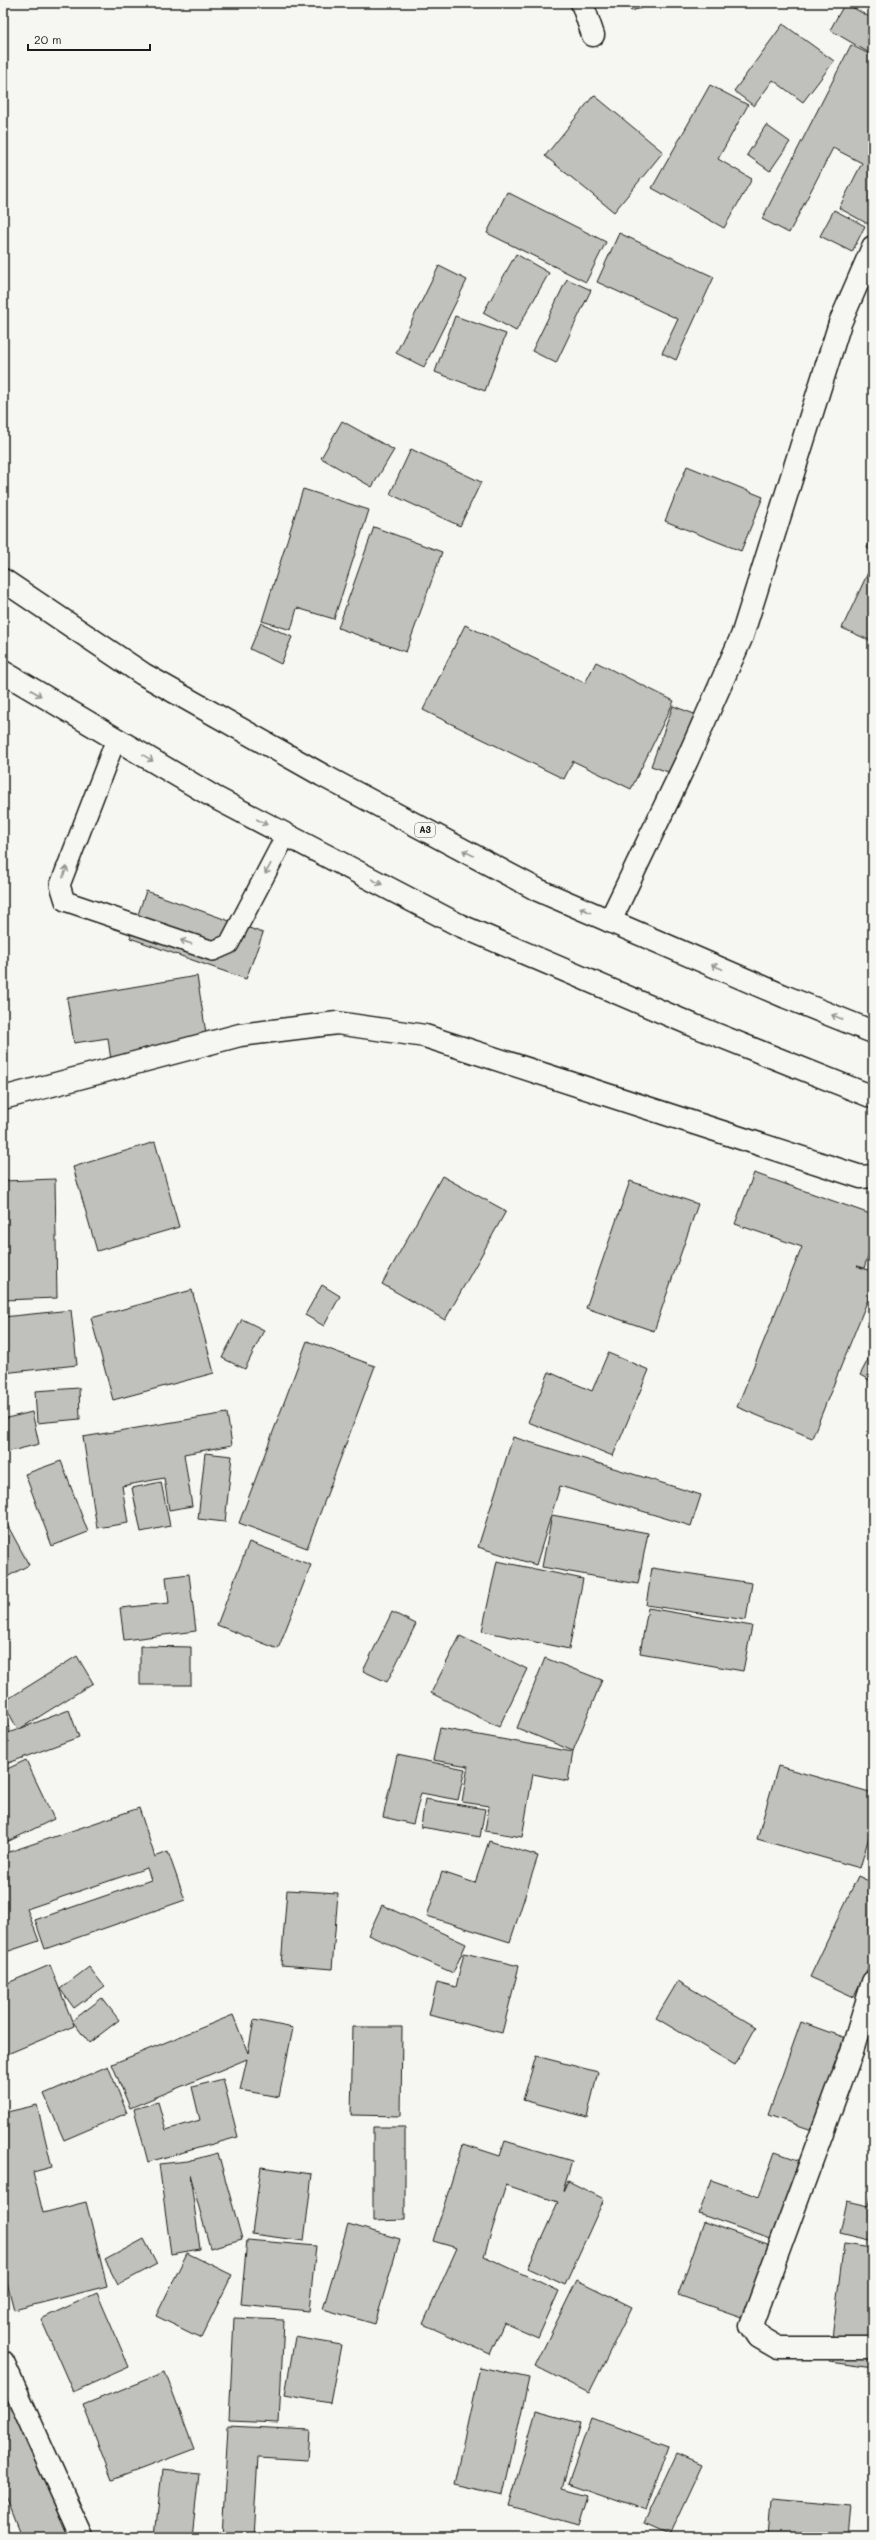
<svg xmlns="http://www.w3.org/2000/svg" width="876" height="2540" viewBox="0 0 876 2540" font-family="Mali,sans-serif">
<rect width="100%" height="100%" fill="#f6f6f2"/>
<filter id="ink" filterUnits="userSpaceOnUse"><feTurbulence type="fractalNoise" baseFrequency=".025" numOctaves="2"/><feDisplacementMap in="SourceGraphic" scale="8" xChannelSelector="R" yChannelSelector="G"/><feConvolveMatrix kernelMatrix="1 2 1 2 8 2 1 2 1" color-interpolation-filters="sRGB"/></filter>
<g filter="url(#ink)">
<path fill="#c0c0bd" stroke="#1c1c1c" d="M628 3H660L631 11Z
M845 3 873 19V55L830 30Z
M783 24 834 61 803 102 773 80 754 106 734 91Z
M851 45 873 56V214L868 224 839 208 862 163 833 148 789 233 762 219Z
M710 85 748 105 718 159 752 179 724 228 652 188Z
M594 95 663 152 614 212 545 156Z
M766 125 790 142 770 171 747 155Z
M507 192 606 242 586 282 487 233Z
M834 210 865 226 852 252 820 236Z
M619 233 714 277 676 360 662 353 678 319 597 282Z
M516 254 549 273 516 331 483 313Z
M439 266 467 280 424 367 396 353Z
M567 279 591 290 556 363 532 351Z
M455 316 506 334 485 391 435 372Z
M342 421 394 450 372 487 321 458Z
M411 449 481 482 460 526 390 494Z
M687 466 763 497 741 551 665 521Z
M303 489 369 510 334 619 297 608 291 630 262 621Z
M374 527 442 552 406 652 338 628Z
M873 535V551L867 548Z
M873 562V642L842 628Z
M261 623 292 637 281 664 250 649Z
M465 625 585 683 596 662 674 701 631 789 573 761 564 779 423 710Z
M673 706 697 715 674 774 651 766Z
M146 891 263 933 246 979 130 938Z
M197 976 208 1046 111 1061 108 1038 74 1043 67 998Z
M155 1142 179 1227 97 1251 73 1167Z
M754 1173 873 1215V1241L864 1268 857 1266 873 1272V1287L812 1438 737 1407 802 1247 735 1224Z
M442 1176 506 1211 445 1320 382 1284Z
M55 1179 57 1298 3 1300V1181Z
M630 1181 698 1204 654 1331 586 1308Z
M322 1285 340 1296 324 1326 305 1315Z
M192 1290 214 1373 113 1400 91 1318Z
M71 1310 77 1365 3 1373V1317Z
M242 1319 264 1330 245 1369 222 1358Z
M307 1341 375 1366 307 1548 239 1523Z
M873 1350V1382L860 1375Z
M608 1353 649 1370 613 1456 528 1422 549 1372 592 1391Z
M79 1388 80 1419 37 1423 35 1391Z
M32 1412 39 1444 3 1453V1419Z
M227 1413 232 1445 184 1454 192 1506 169 1510 164 1478 122 1486 128 1523 97 1528 83 1437Z
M513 1437 701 1495 691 1526 560 1486 536 1565 478 1547Z
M205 1453 232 1456 225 1522 198 1519Z
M61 1461 88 1532 52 1546 25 1474Z
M161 1482 170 1526 141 1532 132 1488Z
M552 1515 648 1533 638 1584 542 1567Z
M3 1517 29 1565 3 1579Z
M249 1542 311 1565 278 1649 217 1625Z
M497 1561 583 1579 569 1649 482 1631Z
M652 1568 752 1583 746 1620 646 1605Z
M189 1574 196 1631 124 1640 120 1608 169 1603 166 1577Z
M648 1608 752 1626 743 1671 640 1653Z
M392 1612 416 1624 387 1682 363 1671Z
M460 1636 527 1669 499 1727 431 1693Z
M140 1646 191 1647V1685H140Z
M77 1656 93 1683 18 1730 3 1702Z
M545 1658 602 1680 573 1751 517 1728Z
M69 1710 79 1737 3 1765V1735Z
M3 1713 10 1732 3 1735Z
M440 1728 573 1752 568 1781 533 1774 522 1837 485 1831 489 1806 462 1802 468 1766 433 1760Z
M397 1755 465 1769 458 1800 421 1793 413 1824 383 1817Z
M26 1760 54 1819 3 1844V1771Z
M778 1766 873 1793V1823L860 1868 757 1839Z
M425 1799 485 1809 480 1837 421 1827Z
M139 1808 155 1857 168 1852 185 1900 45 1949 35 1920 151 1880 147 1868 27 1909 39 1941 3 1953V1854Z
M489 1841 538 1856 510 1942 427 1916 442 1872 475 1883Z
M858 1876 873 1883V1957L854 1997 810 1977Z
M287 1890 338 1893 332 1969 281 1965Z
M382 1905 466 1944 453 1973 368 1935Z
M464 1953 519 1966 502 2033 429 2015 437 1982 456 1987Z
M50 1965 72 2021 102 1998 119 2020 89 2043 73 2022 74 2026 5 2055 3 2050V1985Z
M89 1967 104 1986 74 2008 60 1989Z
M678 1981 756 2027 735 2065 656 2018Z
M233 2015 248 2053 254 2020 293 2028 279 2097 240 2090 247 2059 130 2108 112 2064Z
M801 2022 859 2043 827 2135 768 2115Z
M353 2027H402L401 2116 351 2115Z
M536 2056 598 2072 587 2117 523 2100Z
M108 2066 127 2113 64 2140 44 2094Z
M223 2079 238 2137 148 2162 134 2109 158 2102 166 2130 200 2120 192 2087Z
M37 2105 52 2167 33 2172 43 2213 86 2202 107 2286 14 2310 3 2267V2113Z
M373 2127H405V2220L373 2221Z
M505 2141 572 2161 563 2191 568 2181 604 2199 565 2285 528 2268 558 2202 506 2185 484 2256 559 2291 538 2338 504 2323 490 2354 423 2324 457 2248 433 2241 463 2144 500 2156Z
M775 2152 815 2166 788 2245 699 2214 711 2180 759 2197Z
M218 2153 242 2239 210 2248 190 2174 200 2249 171 2254 159 2164 188 2161Z
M261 2167 312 2174 304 2241 252 2234Z
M873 2189V2241L840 2233 847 2201 869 2206Z
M704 2222 779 2248 753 2321 678 2295Z
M348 2224 400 2239 375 2324 323 2309Z
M144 2239 157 2264 118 2285 105 2260Z
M247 2240 316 2246 309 2311 241 2304Z
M844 2243 873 2247V2368L829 2362Z
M187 2253 232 2275 201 2338 156 2316Z
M577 2280 632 2307 589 2393 535 2366Z
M97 2293 129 2367 73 2392 41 2319Z
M234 2318 284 2320 279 2423 229 2421Z
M295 2337 341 2345 330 2403 285 2395Z
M480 2367 529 2378 503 2495 454 2484Z
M165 2372 194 2449 112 2480 83 2405Z
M14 2389 71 2537H21L3 2491V2393Z
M536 2411 580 2423 562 2488 587 2495 578 2525 509 2506Z
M591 2418 669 2446 646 2510 568 2483Z
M228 2426 310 2430 308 2460 258 2457 253 2537H222Z
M677 2453 702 2464 669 2535 644 2524Z
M162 2470 199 2474 192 2537H155Z
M770 2499 851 2506 848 2537H767Z"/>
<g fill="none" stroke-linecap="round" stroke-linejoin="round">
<defs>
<path id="service" d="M116 739 60 885 65 901 213 951 229 944 286 835"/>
<path id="minor" d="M582 3 593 35
M610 921 687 760 742 636 840 323 873 247
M3 1098 240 1035 337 1023 425 1036 861 1177 873 1176
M873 1982 852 2051 751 2325 759 2337 778 2348H873
M3 2362 82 2537"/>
<path id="trunk" d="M3 580 143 674 322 775 538 890 786 997 873 1032
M3 672 214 797 459 925 695 1026 873 1097"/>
</defs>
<use href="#service" stroke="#1c1c1c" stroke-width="22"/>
<use href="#minor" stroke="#1c1c1c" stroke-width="25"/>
<use href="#trunk" stroke="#1c1c1c" stroke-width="25"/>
<use href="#service" stroke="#f6f6f2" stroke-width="19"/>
<use href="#minor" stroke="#f6f6f2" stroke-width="22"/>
<use href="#trunk" stroke="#f6f6f2" stroke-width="22"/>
</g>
<defs><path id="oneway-shaft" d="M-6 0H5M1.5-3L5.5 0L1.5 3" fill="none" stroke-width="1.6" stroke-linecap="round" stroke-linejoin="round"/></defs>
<g stroke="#949492">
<use href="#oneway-shaft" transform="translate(36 693) rotate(30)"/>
<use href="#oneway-shaft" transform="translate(148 758) rotate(31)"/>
<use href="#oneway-shaft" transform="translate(262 822) rotate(28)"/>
<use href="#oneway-shaft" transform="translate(468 853) rotate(-152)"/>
<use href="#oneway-shaft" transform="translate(268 869) rotate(118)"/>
<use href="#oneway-shaft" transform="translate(65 872) rotate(-69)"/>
<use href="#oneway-shaft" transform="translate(377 882) rotate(28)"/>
<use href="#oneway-shaft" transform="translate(585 910) rotate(-156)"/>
<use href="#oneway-shaft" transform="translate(186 942) rotate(-161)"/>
<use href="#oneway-shaft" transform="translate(717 967) rotate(-157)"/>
<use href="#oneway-shaft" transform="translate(837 1017) rotate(-158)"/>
</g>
</g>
<g text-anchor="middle" stroke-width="3" stroke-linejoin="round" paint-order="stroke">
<rect fill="#f6f6f2" stroke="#5d5d5c" stroke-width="1" x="415" y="823" width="20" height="14" rx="3"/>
<g font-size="9" font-weight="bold" fill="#1c1c1c">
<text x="425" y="833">A3</text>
</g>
</g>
<rect width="876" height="2540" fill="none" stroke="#f6f6f2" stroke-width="16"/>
<rect x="8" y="8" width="860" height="2524" fill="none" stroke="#1c1c1c" stroke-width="1.5" filter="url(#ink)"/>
<path d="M28 44v6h122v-6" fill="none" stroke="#1c1c1c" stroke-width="2"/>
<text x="34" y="44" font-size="12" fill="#1c1c1c" stroke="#f6f6f2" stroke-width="3" paint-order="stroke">20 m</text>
</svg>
